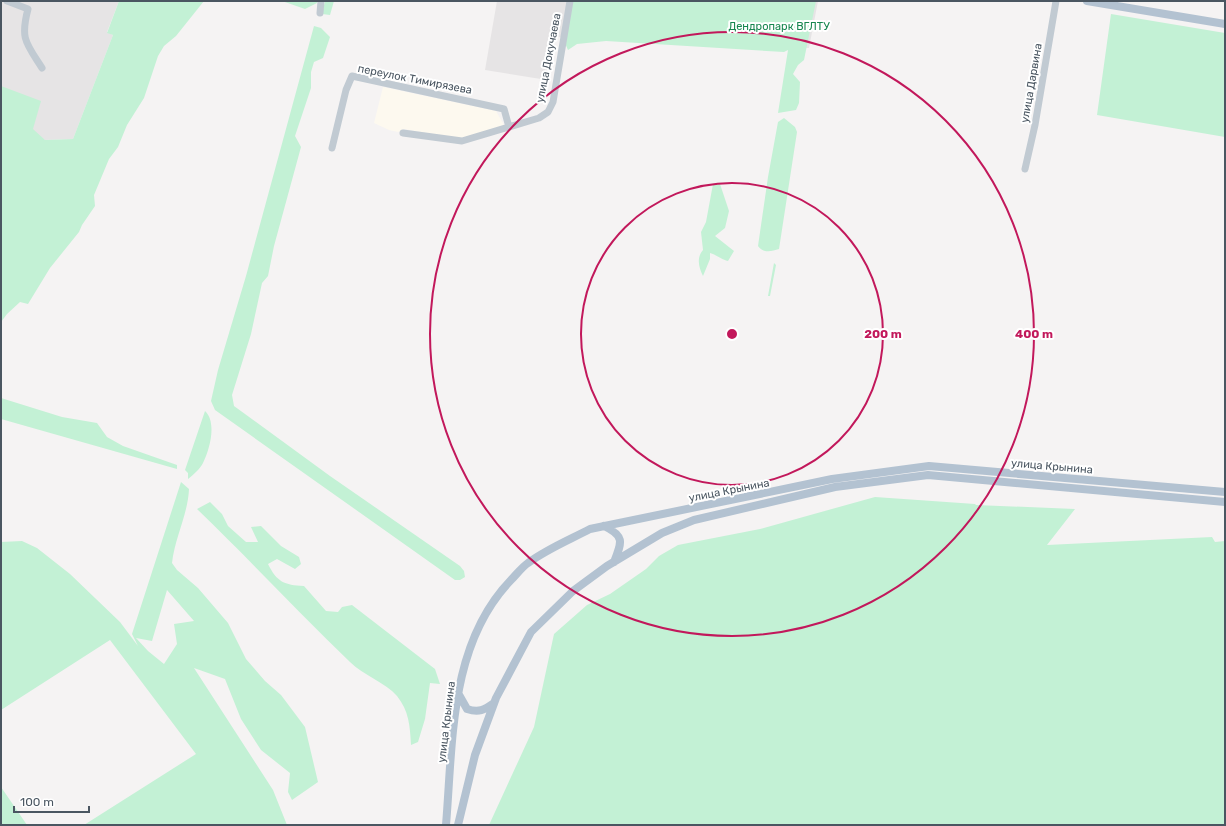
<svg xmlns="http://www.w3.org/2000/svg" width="1226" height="826" viewBox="0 0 1226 826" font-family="Rubik,sans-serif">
<rect width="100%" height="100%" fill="#f5f3f3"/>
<path fill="#fdf9ef" d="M383 87 496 111 504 125 463 139 404 129 398 132 389 130 374 123Z"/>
<path fill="#e6e4e5" d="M1 1H119L107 32 113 35 73 139 45 140 1 125Z
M497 1H818L809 48 556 37 547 80 485 70Z"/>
<path fill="#c3f1d5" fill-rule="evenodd" d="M119 1H204L176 36 164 46 158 56 144 98 127 125 118 147 109 159 94 195 95 206 82 225 79 232 50 268 28 304 20 302 7 314 1 322V86L41 101 33 129 45 140 73 139 113 35 107 33Z
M282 1H317V3L305 9Z
M325 1H334L330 15 322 14Z
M573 1H816L804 60 798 65 793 74 800 82 799 103 796 110 778 113 788 50 784 52 606 41 577 44 568 50 564 41Z
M1111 14 1225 33V137L1097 115Z
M314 26 321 28 330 37 323 58 314 62 311 72V88L295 136 301 147 274 246 268 276 262 283 251 334 232 395 234 406 330 476 460 566 464 571 465 577 460 580H455L215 410 211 401 218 370 246 276Z
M784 118 795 127 797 132 779 249C772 251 764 254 758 246L768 177 778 122Z
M713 184H720L729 211 725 228 715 236 734 251 728 261C722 260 717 255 710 253V259L703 276C699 268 696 258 703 250L701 232 706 222Z
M774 263 776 265 770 296H768Z
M1 398 62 417 97 423 107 437 123 446 177 465V469L1 419Z
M205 411C217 422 210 449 203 463 200 469 193 475 188 479V473L185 470Z
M181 482 189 489C188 514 175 537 172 563L177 570 198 588 228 623 246 659 265 681 281 695 305 727 318 782 292 800 288 792 290 773 261 750 241 719 225 679 194 668 273 790 287 825H84L196 754 110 640 1 710V542L22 541 37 548 70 574 120 622 138 646 132 634ZM167 590 194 621 174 624 177 644 164 664 148 651 136 638 152 641Z
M875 497 975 504 976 505 1075 509 1047 545 1212 537 1215 542 1225 541V825H489L534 727 554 634 587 605 610 594 646 569 659 556 678 545 760 529Z
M210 502 222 514 228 526 246 542H258L251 527 261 526 281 546 299 557 301 564 295 569 277 559 268 564C277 582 284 585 304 586L326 611 338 612 342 607 352 605 435 669 440 684 430 683 425 719 418 742 411 745C410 726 409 711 397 696 386 683 363 675 350 662 298 612 249 559 197 509Z
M1 787 27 825H1Z"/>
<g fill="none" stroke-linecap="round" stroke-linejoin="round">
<path stroke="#c1cad2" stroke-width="7" d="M7 1 28 9C20 39 26 43 42 68
M320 13 321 1
M403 133 462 141 539 118 548 112 553 102 570 1
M332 148 346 90 352 76 504 109 509 127
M1025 169 1035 125 1056 1"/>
<path stroke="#b3c2d1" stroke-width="8" d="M1087 1 1225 24
M604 526C625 536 622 542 614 562
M458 693 467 709C479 713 484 710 494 703
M446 825C453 742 449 644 511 580 516 575 522 567 528 563 547 549 569 540 590 529L832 479 929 466 1225 492
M458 825 475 755 496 698 531 632 573 591 607 566 662 533 694 520 835 487 928 475 1225 502"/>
</g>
<g fill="none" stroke="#c2185b" stroke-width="2">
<circle cx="732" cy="334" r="151"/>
<circle cx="732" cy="334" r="302"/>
</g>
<g text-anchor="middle" stroke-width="4" stroke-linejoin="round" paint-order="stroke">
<g font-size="11" fill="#17864f" stroke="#fff">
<text x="779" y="30">Дендропарк ВГЛТУ</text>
</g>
<g font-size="11" fill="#4a5661" stroke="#fff">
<text transform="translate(548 58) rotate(-79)" y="4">улица Докучаева</text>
<text transform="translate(415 79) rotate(11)" y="4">переулок Тимирязева</text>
<text transform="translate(1031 83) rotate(-80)" y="4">улица Дарвина</text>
<text transform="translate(1052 466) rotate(5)" y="4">улица Крынина</text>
<text transform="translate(729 490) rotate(-11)" y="4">улица Крынина</text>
<text transform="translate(446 722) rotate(-83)" y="4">улица Крынина</text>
</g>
</g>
<circle cx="732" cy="334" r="6" fill="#c2185b" stroke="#fff" stroke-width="2"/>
<g font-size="12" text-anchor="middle" font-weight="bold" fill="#c2185b" stroke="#fff" stroke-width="4" stroke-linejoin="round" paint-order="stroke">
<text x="883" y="338">200 m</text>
<text x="1034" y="338">400 m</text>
</g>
<rect width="1226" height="826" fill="none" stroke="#4a5661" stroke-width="4"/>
<path d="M14 806v6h75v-6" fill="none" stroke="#4a5661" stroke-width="2"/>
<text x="20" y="806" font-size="12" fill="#4a5661" stroke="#ffffff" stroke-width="3" paint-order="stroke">100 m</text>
</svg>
